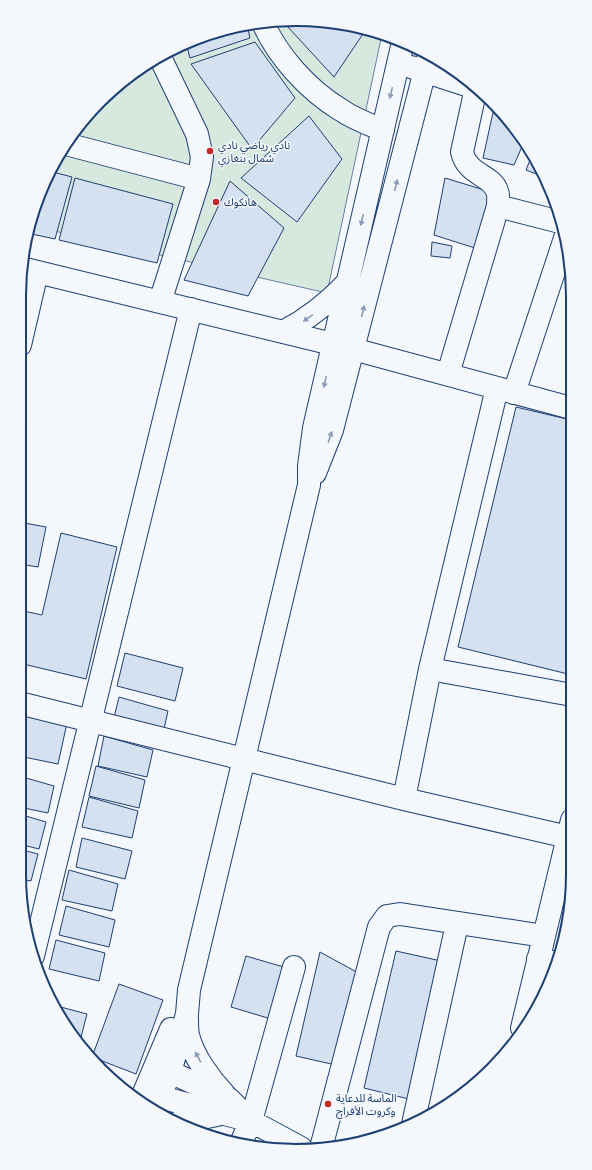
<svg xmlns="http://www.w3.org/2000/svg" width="592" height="1170" viewBox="0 0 592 1170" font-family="Bitter,'Noto Sans Arabic',serif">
<rect width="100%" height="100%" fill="#f4f7fb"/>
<path fill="#d7e8df" stroke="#687fa3" d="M314 20 367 28 382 34 327 293 28 225 47 174 76 128 113 88 157 56 207 34 260 21Z"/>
<path fill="#d5e0f0" stroke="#1d3f73" d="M289 20H314L367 28 334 77 287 26Z
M247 24 250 38 190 58 186 43 207 34Z
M255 42 295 98 252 149 191 64Z
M494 108H498L516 128 524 142 514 165 483 158Z
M309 116 342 159 297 222 241 178Z
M532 155 544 177 526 170Z
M49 171 72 177 55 239 27 233 28 225Z
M75 178 173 204 157 263 59 240Z
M445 178 494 193 478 249 434 235Z
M230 181 284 228 248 296 184 280Z
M432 242 452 246 450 258 431 256Z
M516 407 571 420 572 675 458 647Z
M19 522 46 527 38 567 19 564Z
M61 533 117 547 86 679 19 663V610L42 615Z
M125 653 183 668 175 701 117 686Z
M119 697 168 711 162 738 112 726Z
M19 712 67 723 58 764 19 756Z
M104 736 153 750 147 777 98 766Z
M96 766 145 780 139 808 89 796Z
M19 776 54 786 48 813 19 807Z
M89 797 138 811 132 838 82 827Z
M19 814 46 822 39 849 19 844Z
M82 838 132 851 125 879 76 867Z
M19 849 38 854 31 881 20 879Z
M69 870 118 884 112 911 62 900Z
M66 906 115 920 109 947 59 935Z
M56 940 105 953 99 981 49 969Z
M396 951 441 961 409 1099 364 1088Z
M320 952 362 975 340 1066 296 1056Z
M246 956 287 968 271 1019 231 1007Z
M119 984 163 1000 136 1074 92 1057Z
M57 1006 87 1014 79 1045 76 1043Z
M191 1125 217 1138 190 1130Z"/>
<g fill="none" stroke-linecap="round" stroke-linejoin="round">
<defs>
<path id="minor" d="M262 21C278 57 308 90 341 110 354 119 368 124 383 130
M159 55 197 134 202 157 199 179 160 302
M411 67 479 89
M476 88 462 152C467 175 492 175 497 191 499 195 498 201 498 206L560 222
M66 144 199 179
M21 268 353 349 571 408
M283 332C308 319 328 303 347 283
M20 345 37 272
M448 374 498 206
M514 393 565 238
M315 473 332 430 429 55
M430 669 572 695
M19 703 404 799 568 837
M404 799 430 669 497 388
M33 956 191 309
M538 959 557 963
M187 1019C187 1024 187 1030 188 1035 193 1056 210 1079 224 1094
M522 1028 572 820
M162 1060 170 1072 229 1099 251 1121
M140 1102 160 1097 251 1121 301 1148
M140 1102 171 1029
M154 1111 170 1072 187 1014 189 990 309 485V466L314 428 403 42
M177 1123 217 1115
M413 1124 457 924
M240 1145 251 1121 294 967
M321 1148 379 927 387 916 400 914 544 936"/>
</defs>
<use href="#minor" stroke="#1d3f73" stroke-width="24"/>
<use href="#minor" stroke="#f4f7fb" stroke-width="22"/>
</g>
<defs><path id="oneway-solid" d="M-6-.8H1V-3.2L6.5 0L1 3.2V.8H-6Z"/></defs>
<g fill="#889bb7">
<use href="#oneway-solid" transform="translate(391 93) rotate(103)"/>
<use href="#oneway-solid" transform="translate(396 185) rotate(-76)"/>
<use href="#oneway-solid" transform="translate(362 220) rotate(103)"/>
<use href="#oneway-solid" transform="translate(363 311) rotate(-76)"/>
<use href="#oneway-solid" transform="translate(308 318) rotate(145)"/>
<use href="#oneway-solid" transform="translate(325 382) rotate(103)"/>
<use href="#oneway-solid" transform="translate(330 437) rotate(-72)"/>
<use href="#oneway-solid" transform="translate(198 1057) rotate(-118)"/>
</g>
<g fill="#c62828" stroke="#f4f7fb" stroke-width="1.5">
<circle cx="210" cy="151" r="4"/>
<circle cx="216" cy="202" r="4"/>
<circle cx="328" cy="1104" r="4"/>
</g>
<g text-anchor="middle" stroke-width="3" stroke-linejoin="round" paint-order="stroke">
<g font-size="11" fill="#1d3f73" stroke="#f4f7fb" text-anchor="start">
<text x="218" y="149">نادي رياضي نادي<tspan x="218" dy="13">شمال بنغازي</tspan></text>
<text x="224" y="206">هانكوك</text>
<text x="336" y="1102">الماسة للدعاية<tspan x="336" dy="13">وكروت الأفراح</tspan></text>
</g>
</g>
<path d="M0 0H592V1170H0ZM296 26H296A270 270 0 0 1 566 296V874A270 270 0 0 1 296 1144H296A270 270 0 0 1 26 874V296A270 270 0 0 1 296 26Z" fill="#f4f7fb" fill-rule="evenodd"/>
<path fill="none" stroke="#1d3f73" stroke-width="2" d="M296 26H296A270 270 0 0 1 566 296V874A270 270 0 0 1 296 1144H296A270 270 0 0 1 26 874V296A270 270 0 0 1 296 26Z"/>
</svg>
